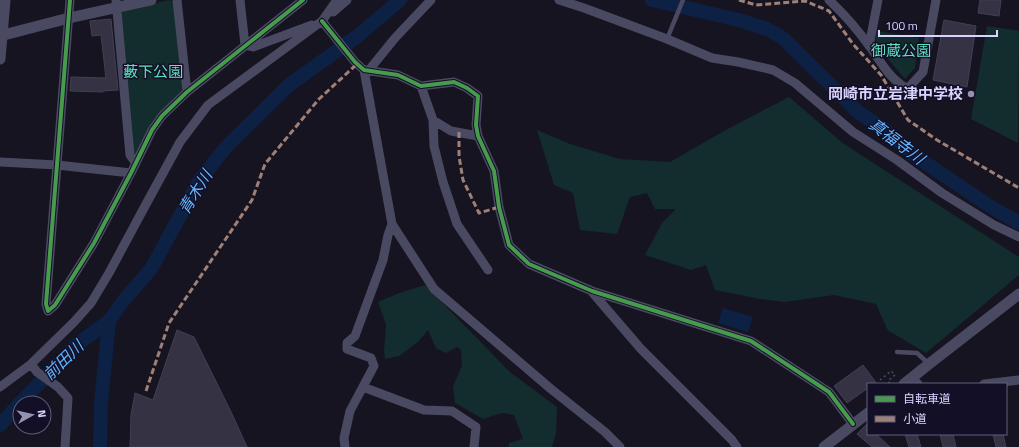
<svg xmlns="http://www.w3.org/2000/svg" width="1019" height="447" viewBox="0 0 1019 447" font-family="'Titillium Web','Noto Sans JP',sans-serif">
<rect width="100%" height="100%" fill="#161421"/>
<path fill="#132c2d" d="M169 0 174 2 182 89V92L137 154 133 153 120 15 123 11Z
M987 26 1019 31 1018 143 971 119Z
M877 31 919 38 915 68 905 79 875 44Z
M789 97 844 144 1019 257V275L926 353 889 331H888L876 304 834 295 785 302 760 299 715 290 706 265 691 270 645 255 662 223 676 209H655L647 193 630 197 617 234 580 230 573 193 554 185 537 130 570 144 620 159 670 162 724 131Z
M425 285 510 372 557 407 556 434 552 447H509V443L523 439 514 415 502 413 483 419 455 403 453 387 462 365 461 350 457 347 446 353 436 348 428 330 419 341 399 356 385 359 384 352 386 325 378 302 399 293Z"/>
<path fill="#0d2144" d="M723 308 753 317 748 332 718 323Z"/>
<g fill="none" stroke-linecap="round" stroke-linejoin="round">
<path stroke="#0d2144" stroke-width="14" d="M652 0 739 20 767 29 783 38 859 113 884 129 914 155 939 172 991 207 1019 223
M20 403 76 345 109 321
M0 425 20 403
M100 447 101 403 109 321 124 300 151 269 199 181 226 147 289 85 359 35 400 0"/>
</g>
<path fill="#343243" stroke="#433f54" d="M980 0H1001L999 16 978 13Z
M111 19 118 90 103 91V92L70 91 71 77 106 78 101 35 92 36 90 21Z
M944 20 976 26 967 87 933 80Z
M177 330 194 337 233 416 247 447H130L131 415 135 393 153 400Z
M863 365 877 384H868V388L847 403 834 386Z
M868 423V434H876L890 447H872L857 434Z
M905 434H917L921 447H909Z
M940 434H953L956 447H943Z
M993 434H1003L1006 447H996Z"/>
<g fill="none" stroke-linecap="round" stroke-linejoin="round">
<path stroke="#44505f" stroke-width="1.5" stroke-dasharray="2 3" stroke-linecap="butt" d="M880 380 891 371 895 375 888 381 890 384"/>
<path stroke="#4a4962" stroke-width="4.5" d="M667 39 683 0
M897 352 917 353 929 364"/>
<path stroke="#4a4962" stroke-width="9" d="M70 0 46 304 48 311 55 305 94 243 131 173 152 130 162 116 187 92 303 0
M116 0 130 155 136 163
M177 0 187 92
M240 0 245 45
M559 0 584 8 667 39 712 58 738 62 773 70 795 83 853 132 897 160 942 193 994 225 1019 237
M829 0C844 14 858 30 870 47 881 62 889 78 906 88L909 87 923 72 936 0
M333 12 347 0
M322 21 355 62 364 70 398 75 421 86 454 82 467 88 478 96 476 125 478 136 494 171 499 207 509 245 529 264 592 291 751 341 829 392 853 424
M245 45 253 47 312 25
M869 46 878 0
M364 70 392 224 434 289 551 389 605 432 620 447
M369 70 395 38 431 0
M421 86 433 120 451 131 478 136
M433 120 434 146 443 182 457 224 488 270
M0 162 57 165 131 173
M592 292 641 349 732 440 737 447
M31 364 37 372 58 387 68 398 65 447
M912 378 918 384
M984 384 1019 380
M0 387 31 364 74 322 91 303 109 273 145 206 180 142 208 105 322 21 337 0
M363 387 424 410 452 411 476 427 474 447
M345 447 344 438 350 411 374 366 371 358 347 349V343L355 336 383 260 388 235 392 224"/>
<path stroke="#4a4962" stroke-width="11" d="M0 36 69 18 151 0
M0 59 5 0
M904 384 929 364 1019 294
M824 447 868 413"/>
<path stroke="#9e8076" stroke-width="3" stroke-dasharray="6 3" stroke-linecap="butt" d="M739 0 756 5 805 1 829 11 853 44 881 75 908 120 937 140 1019 188
M459 132V156L463 180 479 213 499 207
M146 391 169 323 252 200 265 164 319 99 357 64"/>
<defs>
<path id="cycleway" d="M70 0 46 304 48 311 55 305 94 243 131 173 152 130 162 116 187 92 303 0
M322 21 355 62 364 70 398 75 421 86 454 82 467 88 478 96 476 125 478 136 494 171 499 207 509 245 529 264 592 291 751 341 829 392 853 424"/>
</defs>
<use href="#cycleway" stroke="#130f26" stroke-width="6"/>
<use href="#cycleway" stroke="#469c4c" stroke-width="4"/>
</g>
<circle fill="#9591b1" stroke="#130f26" stroke-width="1.5" cx="971" cy="94" r="4"/>
<g text-anchor="middle" stroke-width="3" stroke-linejoin="round" paint-order="stroke">
<g font-size="15" fill="#5fe0c0" stroke="#130f26">
<text x="901" y="56">御蔵公園</text>
<text x="153" y="77">藪下公園</text>
</g>
<g font-size="15" font-weight="bold" fill="#d9d4ff" stroke="#130f26" text-anchor="end">
<text x="963" y="99">岡崎市立岩津中学校</text>
</g>
<g font-size="16" font-style="italic" fill="#62b6ff" stroke="#130f26">
<text transform="translate(897 141) rotate(37)" y="6">真福寺川</text>
<text transform="translate(195 192) rotate(-58)" y="6">青木川</text>
<text transform="translate(63 360) rotate(-44)" y="6">前田川</text>
</g>
</g>
<rect x="867" y="383" width="140" height="52" fill="#130f26" stroke="#625e7d"/>
<rect x="875" y="396" width="20" height="6" fill="#469c4c" stroke="#625e7d"/>
<text x="903" y="403" font-size="12" fill="#d9d4ff">自転車道</text>
<rect x="875" y="416" width="20" height="6" fill="#9e8076" stroke="#625e7d"/>
<text x="903" y="423" font-size="12" fill="#d9d4ff">小道</text>
<g transform="translate(32 415) rotate(82)"><circle r="19" fill="#130f26" stroke="#625e7d"/>
<path d="M0-3L7 15L0 10L-7 15Z" fill="#9591b1"/>
<text y="-6" font-size="11" font-weight="bold" text-anchor="middle" fill="#d9d4ff">N</text>
</g>
<path d="M879 30v6h118v-6" fill="none" stroke="#d9d4ff" stroke-width="2"/>
<text x="885" y="30" font-size="12" fill="#d9d4ff" stroke="#130f26" stroke-width="3" paint-order="stroke">100 m</text>
</svg>
